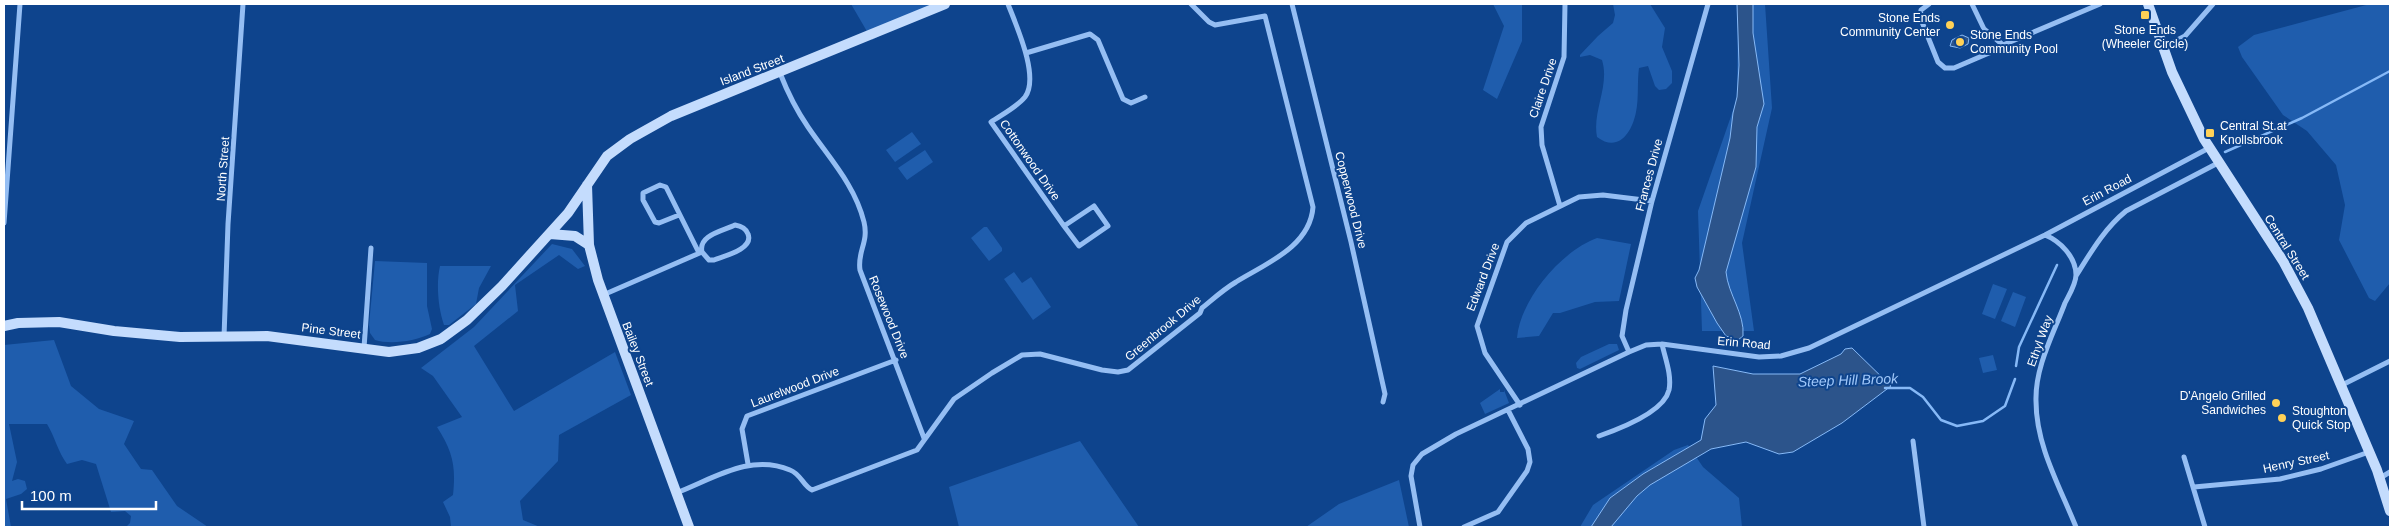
<svg xmlns="http://www.w3.org/2000/svg" width="2394" height="531" viewBox="0 0 2394 531" font-family="Arial,sans-serif">
<rect width="100%" height="100%" fill="#0e448d"/>
<path fill="#1f5dad" d="M851 4H937L872 40Z
M1493 4H1522V41L1497 99 1483 90 1504 26Z
M1613 4H1650L1665 28 1662 47 1672 71V83L1666 89 1659 90 1655 86 1648 66 1639 68C1637 82 1639 98 1636 112 1632 133 1618 153 1597 137 1592 111 1610 86 1602 60L1590 55 1580 57V55L1598 36 1613 23 1615 15Z
M1738 4H1765L1772 108 1742 243 1754 331H1702L1698 211 1737 99Z
M2370 4H2390V283L2375 301 2369 298 2339 240 2345 205 2336 165 2307 131 2283 115 2242 57 2238 47 2254 35Z
M912 132 921 144 895 162 886 150Z
M925 150 933 162 907 180 898 168Z
M984 227H987L1002 248V251L989 261 971 238Z
M1597 238 1631 244 1619 301 1595 302 1560 313H1553L1539 336 1517 338C1520 300 1561 251 1597 238Z
M552 244 572 249 585 266 578 269 559 255 515 285 518 311 474 346 514 411 615 352 631 395 559 435 558 461 520 501 523 520 540 527H451L450 517 443 502 453 495C456 466 453 452 437 427L462 417 433 376 421 368 474 327Z
M375 261 427 263V306L432 329 430 334C415 341 391 345 375 340L370 333 369 325Z
M440 266H491L479 288 476 304 449 325H444C438 308 436 283 440 266Z
M1014 272 1022 283 1031 277 1051 307 1033 320 1004 279Z
M1993 284 2007 289 1995 319 1982 314Z
M2013 292 2026 297 2015 327 2001 321Z
M54 340 71 386 99 409 134 421 124 444 141 469 152 470 177 506 208 527H126L130 523 131 516 125 511 111 512 96 464 82 460 67 464C58 452 55 437 47 424H9L17 462 12 481 18 479 25 481 27 489 21 494 6 499 11 527H4V345Z
M1609 344H1617L1619 350 1580 369 1577 368 1576 363 1581 357Z
M1993 355 1997 370 1983 373 1979 358Z
M1500 389V392H1504V390L1509 403 1485 414 1480 403Z
M1080 441 1139 527H959L949 487Z
M1688 445 1703 467 1739 498 1742 527H1580L1593 505 1674 450Z
M1399 480 1409 527H1306L1339 504Z"/>
<path fill="#2c548b" stroke="#86b9f7" d="M1737 4H1753V33L1764 104 1757 127 1756 167 1726 272C1728 294 1745 314 1743 336L1738 340 1726 336 1717 323 1697 287 1695 278 1699 270 1730 138 1733 113 1737 97 1739 65Z
M1962 35 1969 38 1968 44 1960 48 1950 46 1952 40Z
M1852 348 1891 386 1842 423 1793 452 1779 454 1746 442 1711 449 1650 485 1637 496 1611 527H1591L1610 498 1643 474 1701 440 1705 419 1716 405 1713 366 1753 374H1800L1841 354 1845 349Z"/>
<g fill="none" stroke-linecap="round" stroke-linejoin="round">
<path stroke="#86b9f7" stroke-width="2.5" d="M2225 152 2302 118 2390 71
M2016 366 2019 347 2057 265
M1885 388H1910L1923 397 1941 420 1957 426 1983 421 2005 406 2015 379"/>
<path stroke="#95bef3" stroke-width="5" d="M1008 4C1016 25 1040 77 1025 97 1017 107 1001 115 991 122L1064 226 1094 206 1108 226 1079 246 1064 226
M1292 4 1351 242 1385 394 1383 402
M1929 4 1921 10 1920 17 1938 62 1945 68H1954L1989 53 2003 45 2100 4
M1972 4 1984 29 2003 45
M2162 48 2185 36 2213 4
M1026 53 1090 34 1098 40 1123 99 1131 103 1145 97
M780 73C787 91 797 111 808 127 829 158 855 185 864 222 869 243 857 251 860 270L924 438
M1560 206 1542 145 1541 127 1564 57 1565 4
M679 215 659 223 655 222 643 200V193L660 185 666 187 699 253
M4 223 20 4
M2045 235C2060 241 2076 257 2076 275 2076 284 2069 295 2065 303 2053 335 2035 367 2036 401 2036 446 2060 487 2076 527
M2076 276C2091 252 2104 229 2126 211L2218 163
M603 295 702 252 709 260H714C724 256 754 249 748 234 746 228 741 226 735 225 723 231 698 235 702 252
M224 337 228 224 243 4
M364 348 371 248
M1629 352 1622 336 1626 310 1652 201 1708 4
M2342 385 2390 361
M1520 405 1485 353 1477 326 1507 242 1526 223 1579 197 1603 195 1652 201
M1599 436C1619 429 1664 412 1669 390 1672 375 1665 358 1662 344
M1913 441 1924 527
M2184 457 2205 527
M748 464 742 429 747 416 896 360
M2380 478 2390 472
M2194 487 2280 479 2321 469 2369 452
M676 493C713 479 750 453 790 470 801 474 803 486 812 490L917 450 954 399 992 373 1022 355 1040 354 1102 370 1118 372 1128 370 1200 313 1202 308C1213 299 1224 289 1236 282 1265 264 1310 247 1313 207L1265 16 1215 25 1209 22 1191 4
M1420 527 1411 476 1413 465 1422 454 1456 434 1629 352 1646 345 1662 344 1759 357 1781 356 1809 348 2045 235 2209 148
M1464 527 1498 512 1527 471 1530 462 1528 449 1508 410"/>
<path stroke="#c4dcfd" stroke-width="10" d="M2148 4 2172 72 2204 139 2283 261 2308 308 2377 470 2390 511
M587 185 589 245 598 280 689 527
M550 234 575 236 589 245
M4 326 18 323 59 322 114 331 180 337 267 336 389 352 418 348 441 339 467 320 502 286 568 213 607 156 630 139 671 116 945 4"/>
</g>
<g fill="#ffd157" stroke="#0e448d" stroke-width="2">
<rect x="2140" y="10" width="10" height="10" rx="2.5"/>
<circle cx="1950" cy="25" r="5"/>
<circle cx="1960" cy="42" r="5"/>
<rect x="2205" y="128" width="10" height="10" rx="2.5"/>
<circle cx="2276" cy="403" r="5"/>
<circle cx="2282" cy="418" r="5"/>
</g>
<g text-anchor="middle" stroke-width="4" stroke-linejoin="round" paint-order="stroke">
<g font-size="12" fill="#fff" stroke="#0e448d" text-anchor="start">
<text x="1940" y="22" text-anchor="end">Stone Ends<tspan x="1940" dy="14">Community Center</tspan></text>
<text x="2145" y="34" text-anchor="middle">Stone Ends<tspan x="2145" dy="14">(Wheeler Circle)</tspan></text>
<text x="1970" y="39">Stone Ends<tspan x="1970" dy="14">Community Pool</tspan></text>
<text x="2220" y="130">Central St.at<tspan x="2220" dy="14">Knollsbrook</tspan></text>
<text x="2266" y="400" text-anchor="end">D'Angelo Grilled<tspan x="2266" dy="14">Sandwiches</tspan></text>
<text x="2292" y="415">Stoughton<tspan x="2292" dy="14">Quick Stop</tspan></text>
</g>
<g font-size="12" fill="#fff" stroke="#0e448d">
<text transform="translate(752 70) rotate(-21)" y="4">Island Street</text>
<text transform="translate(1543 88) rotate(-71)" y="4">Claire Drive</text>
<text transform="translate(1030 160) rotate(55)" y="4">Cottonwood Drive</text>
<text transform="translate(223 169) rotate(-86)" y="4">North Street</text>
<text transform="translate(1649 175) rotate(-75)" y="4">Frances Drive</text>
<text transform="translate(2107 190) rotate(-28)" y="4">Erin Road</text>
<text transform="translate(1351 200) rotate(76)" y="4">Copperwood Drive</text>
<text transform="translate(2287 247) rotate(58)" y="4">Central Street</text>
<text transform="translate(1483 277) rotate(-69)" y="4">Edward Drive</text>
<text transform="translate(889 317) rotate(68)" y="4">Rosewood Drive</text>
<text transform="translate(1163 328) rotate(-40)" y="4">Greenbrook Drive</text>
<text transform="translate(331 331) rotate(7)" y="4">Pine Street</text>
<text transform="translate(2040 341) rotate(-70)" y="4">Ethyl Way</text>
<text transform="translate(1744 343) rotate(5)" y="4">Erin Road</text>
<text transform="translate(638 354) rotate(69)" y="4">Bailey Street</text>
<text transform="translate(795 387) rotate(-21)" y="4">Laurelwood Drive</text>
<text transform="translate(2296 462) rotate(-12)" y="4">Henry Street</text>
</g>
<g font-size="14" font-style="italic" fill="#a0c8fb" stroke="#0e448d">
<text transform="translate(1848 380) rotate(-2)" y="5">Steep Hill Brook</text>
</g>
</g>
<rect width="2394" height="531" fill="none" stroke="#ffffff" stroke-width="10"/>
<path d="M22 501v8h134v-8" fill="none" stroke="#ffffff" stroke-width="2.5"/>
<text x="30" y="501" font-size="15" fill="#ffffff" stroke="#0e448d" stroke-width="4" paint-order="stroke">100 m</text>
</svg>
